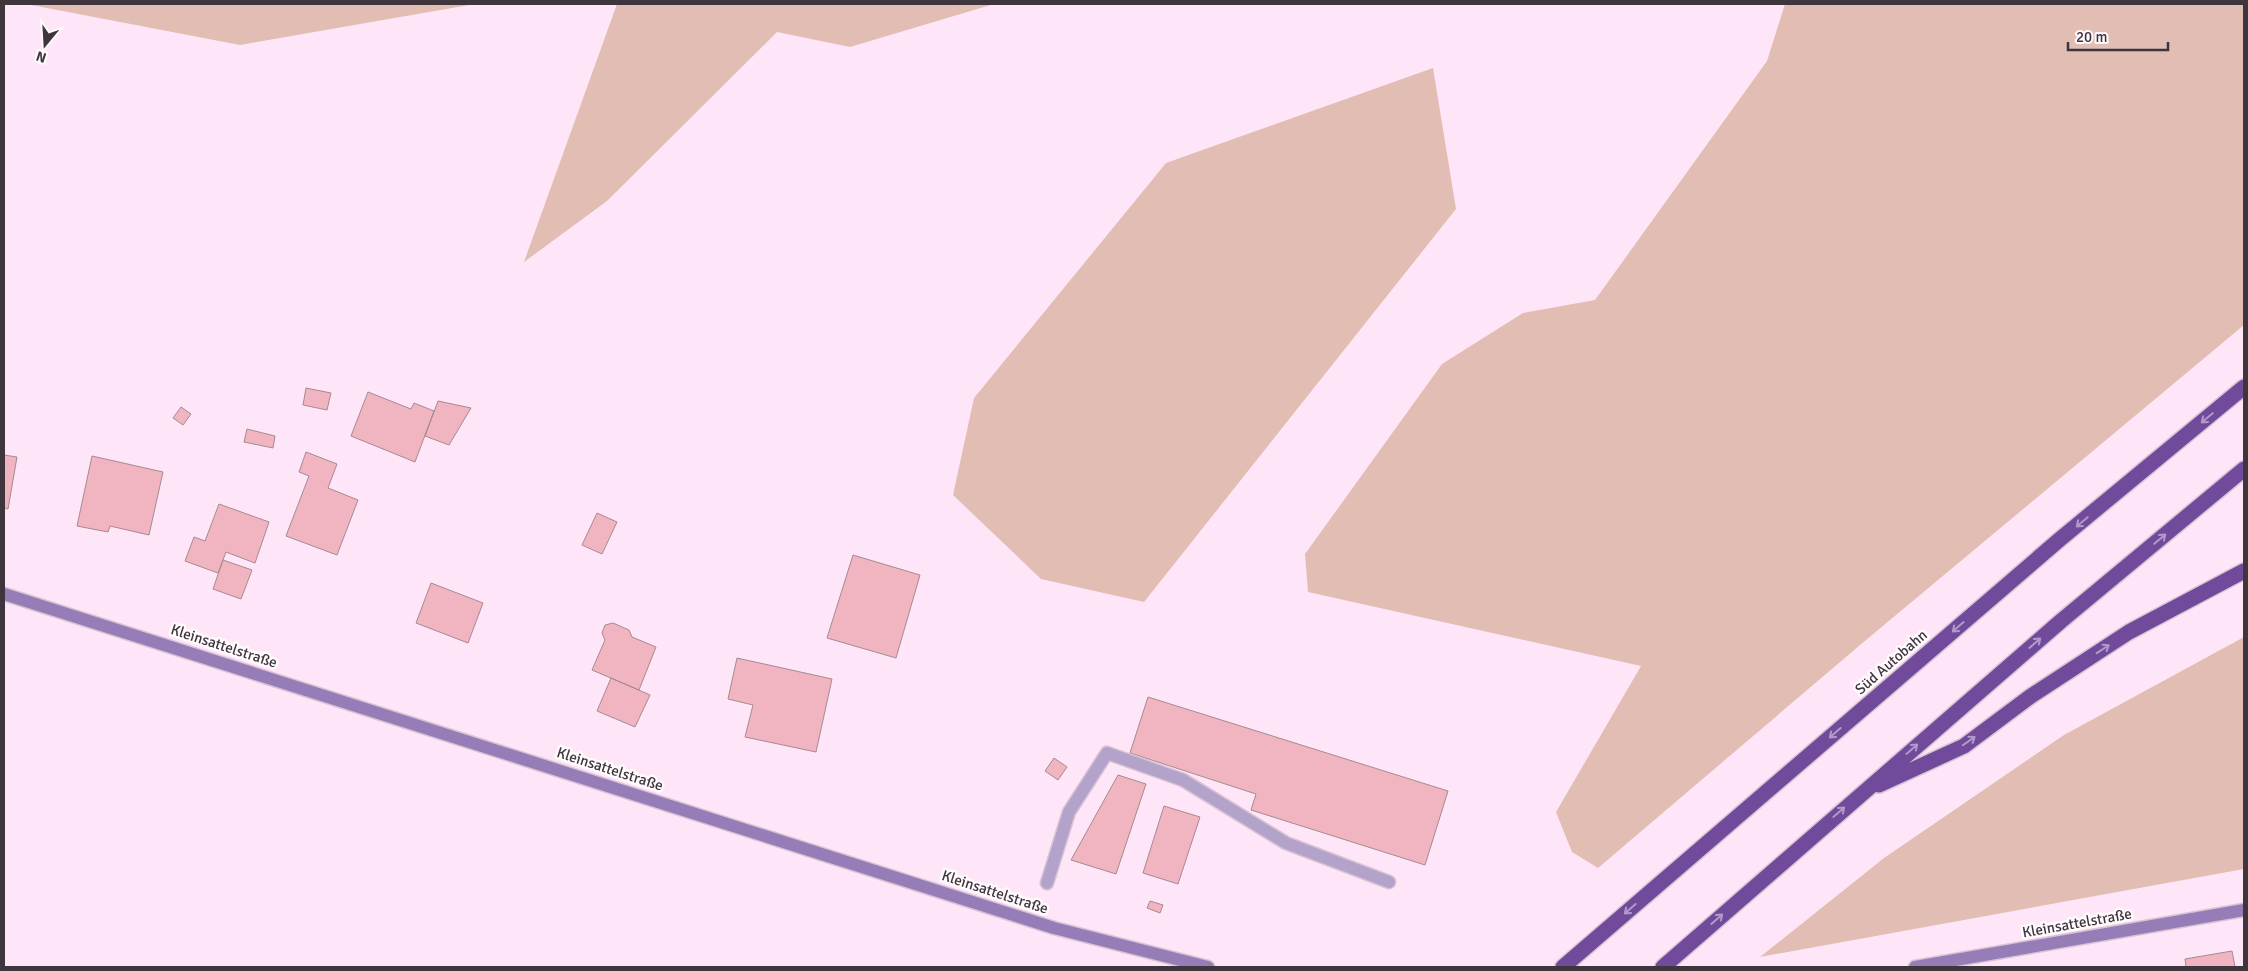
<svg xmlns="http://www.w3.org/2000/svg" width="2248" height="971" viewBox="0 0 2248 971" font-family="Signika,sans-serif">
<rect width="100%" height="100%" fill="#fee6f8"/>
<path fill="#e2bdb3" d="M26 4H475L240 45Z
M617 4H994L850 47 777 32 607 201 524 262Z
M1785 4H2244V325L1866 640 1598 868 1572 852 1556 812 1641 666 1308 592 1305 554 1442 364 1523 313 1595 300 1767 61Z
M1433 68 1456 209 1144 602 1041 579 953 495 974 398 1166 163Z
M2244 637V869L1760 957 1884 858 2064 735Z"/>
<path fill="#f1b4c1" stroke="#a68a8f" d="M306 388 331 393 327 410 303 405Z
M368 392 411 409 414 403 434 411 415 462 351 436Z
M438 401 471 408 449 445 425 436Z
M181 407 191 414 183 425 173 418Z
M247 429 275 436 273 448 244 442Z
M306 452 337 464 328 488 358 500 337 555 286 536 309 476 299 472Z
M4 455 17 457 8 509 4 508Z
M92 456 163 472 149 535 110 526 108 532 77 526Z
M219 504 269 522 255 563 226 552 218 573 185 561 194 537 205 541Z
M597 513 617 522 602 554 582 545Z
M853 555 920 575 896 658 827 638Z
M223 560 252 570 241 599 213 589Z
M431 583 483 603 468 643 416 623Z
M613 623 629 630 632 637 656 647 639 690 592 670 605 640 602 633 605 625Z
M737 658 832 679 816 752 745 737 753 705 728 699Z
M611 678 650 695 635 727 597 711Z
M1148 697 1448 791 1425 865 1251 810 1256 794 1130 753Z
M1054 758 1067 767 1058 780 1045 771Z
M1118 775 1146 784 1116 874 1071 860Z
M1164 806 1200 817 1178 884 1143 873Z
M1150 901 1163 905 1160 913 1147 908Z
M2232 951 2235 967H2186L2185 959Z"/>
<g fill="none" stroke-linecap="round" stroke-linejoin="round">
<defs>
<path id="service" d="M1047 883 1069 812 1107 753 1183 780 1286 843 1389 882"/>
<path id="secondary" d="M4 594 1054 928 1208 967
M1915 967 2244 910"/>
<path id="motorway" d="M1879 785 1964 746 2031 696 2129 632 2244 571
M1563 967 2059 540 2244 387
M1663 967 2061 621 2244 469"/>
</defs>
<use href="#service" stroke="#d8c3d3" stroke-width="15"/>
<use href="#secondary" stroke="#d8c3d3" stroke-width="15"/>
<use href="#motorway" stroke="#d8c3d3" stroke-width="18"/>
<use href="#service" stroke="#b3a3cb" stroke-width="12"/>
<use href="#secondary" stroke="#977db8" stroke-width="12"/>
<use href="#motorway" stroke="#714a9c" stroke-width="15"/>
</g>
<defs><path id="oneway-shaft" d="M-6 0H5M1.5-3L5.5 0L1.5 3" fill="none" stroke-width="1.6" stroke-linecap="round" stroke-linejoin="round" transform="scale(1.25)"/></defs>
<g stroke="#b199c8">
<use href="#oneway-shaft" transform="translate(2207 418) rotate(140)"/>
<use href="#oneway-shaft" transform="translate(2082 522) rotate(140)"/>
<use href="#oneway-shaft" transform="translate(2160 539) rotate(-40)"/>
<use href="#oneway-shaft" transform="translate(1958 627) rotate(139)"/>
<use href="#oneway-shaft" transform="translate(2035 643) rotate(-41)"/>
<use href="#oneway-shaft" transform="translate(2103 649) rotate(-33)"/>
<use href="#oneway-shaft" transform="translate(1835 733) rotate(139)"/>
<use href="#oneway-shaft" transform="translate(1969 741) rotate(-35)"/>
<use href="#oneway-shaft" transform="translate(1912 749) rotate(-41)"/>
<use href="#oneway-shaft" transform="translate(1839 812) rotate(-41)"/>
<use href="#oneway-shaft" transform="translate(1630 909) rotate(139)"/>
<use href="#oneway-shaft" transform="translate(1717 919) rotate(-41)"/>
</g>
<g text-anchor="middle" stroke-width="5" stroke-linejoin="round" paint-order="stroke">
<g font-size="15" fill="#3f363d" stroke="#fffafd">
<text transform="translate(224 646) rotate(18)" y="5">Kleinsattelstraße</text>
<text transform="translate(1891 662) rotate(-41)" y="5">Süd Autobahn</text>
<text transform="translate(610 769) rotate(18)" y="5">Kleinsattelstraße</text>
<text transform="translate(995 892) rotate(18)" y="5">Kleinsattelstraße</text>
<text transform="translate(2077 923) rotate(-10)" y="5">Kleinsattelstraße</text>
</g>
</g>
<rect width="2248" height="971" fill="none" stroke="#3f363d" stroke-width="10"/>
<g transform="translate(45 45) rotate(198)" stroke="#fffafd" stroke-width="4" paint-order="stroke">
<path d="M0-4L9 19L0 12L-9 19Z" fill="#3f363d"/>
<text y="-8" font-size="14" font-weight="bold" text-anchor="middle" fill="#3f363d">N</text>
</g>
<path d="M2068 42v8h100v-8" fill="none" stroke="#3f363d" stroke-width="2.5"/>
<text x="2076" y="42" font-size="15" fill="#3f363d" stroke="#fffafd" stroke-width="4" paint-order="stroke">20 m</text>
</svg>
